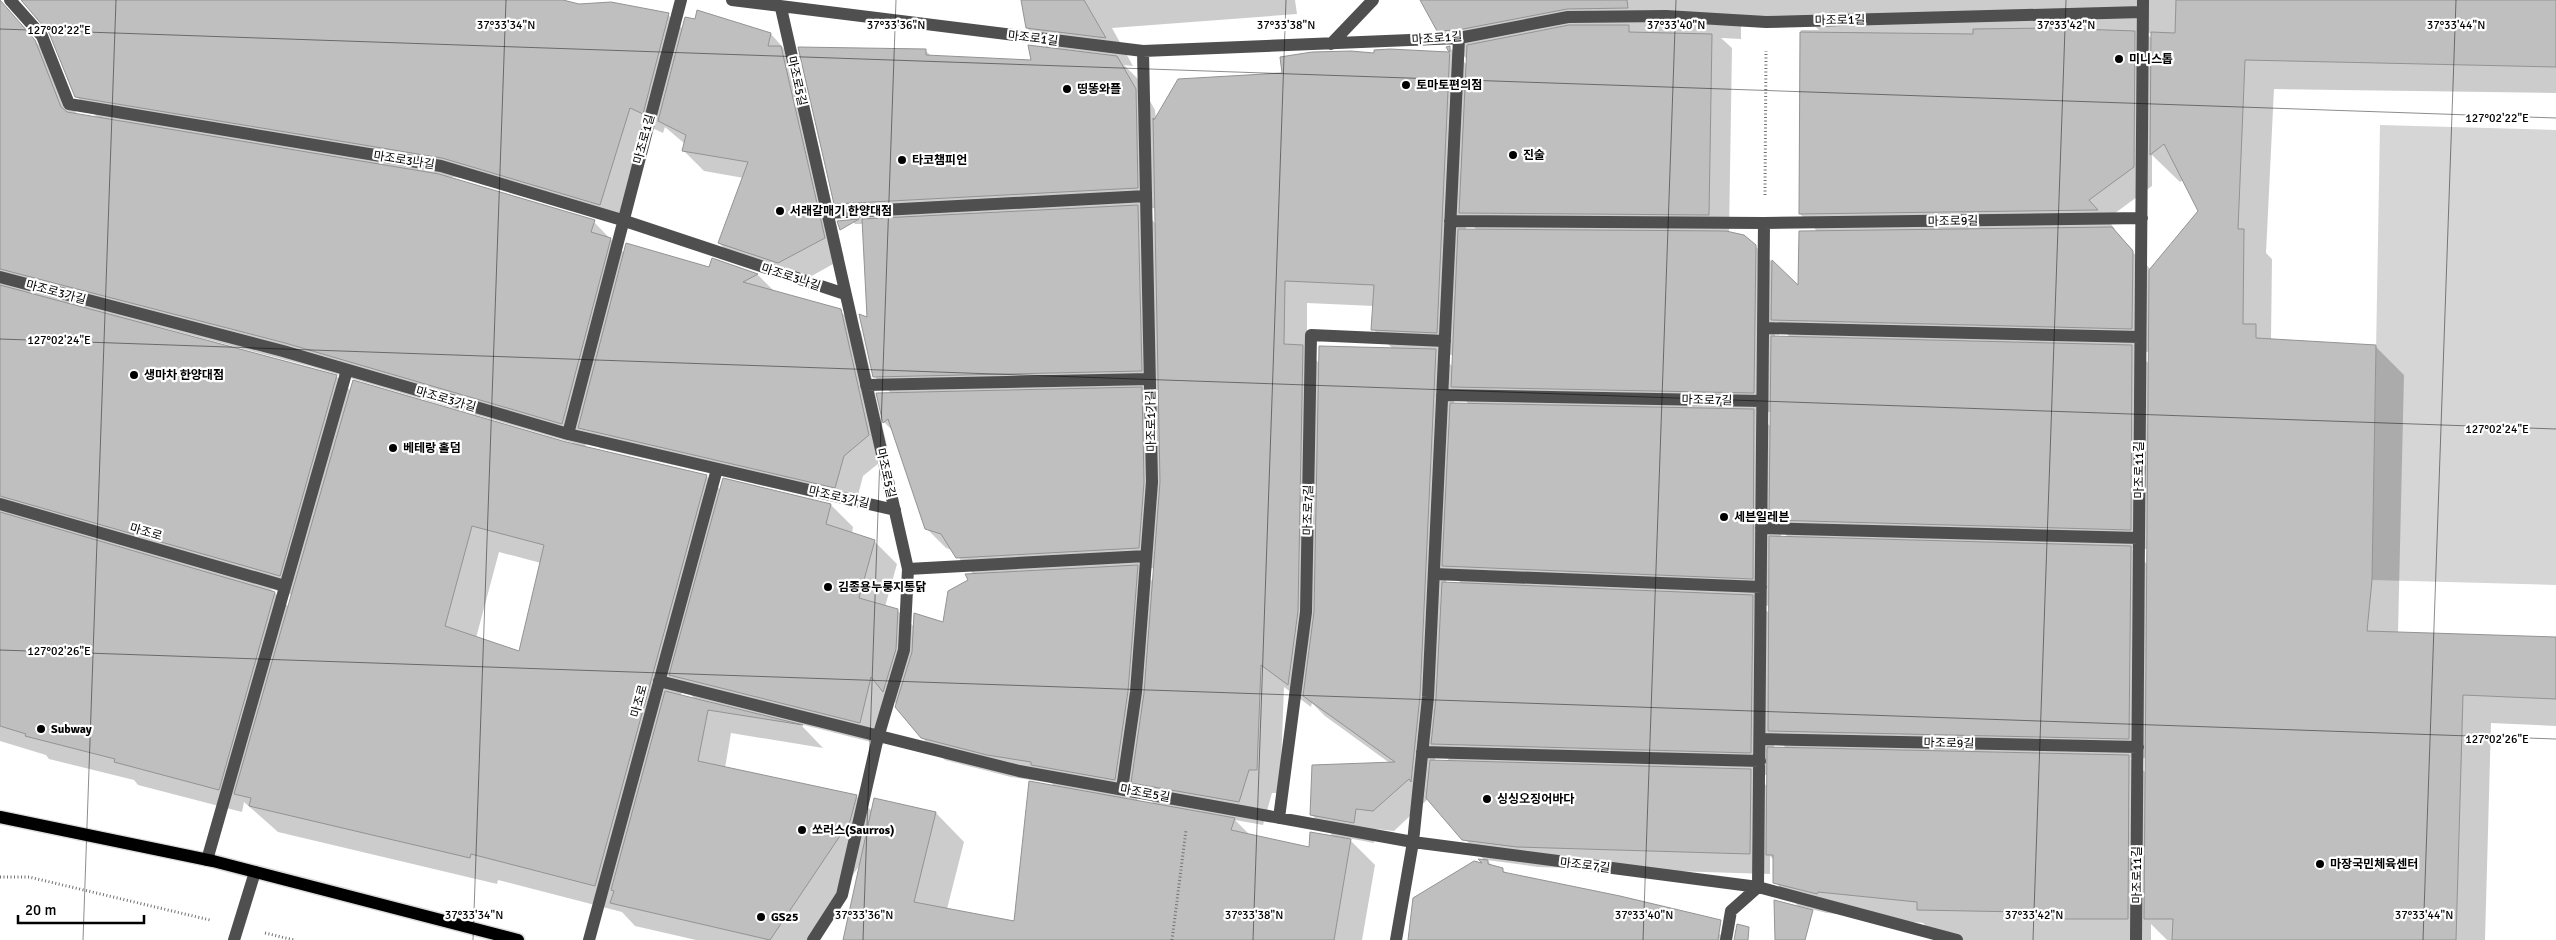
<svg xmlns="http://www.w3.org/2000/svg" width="2556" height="940" viewBox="0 0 2556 940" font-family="Signika,'Noto Sans KR',sans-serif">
<rect width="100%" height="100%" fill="#fff"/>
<path fill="#d6d6d6" d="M2380 125 2556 130V585L2372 580Z"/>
<path fill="#0003" fill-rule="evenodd" d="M31 0H558L579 5 668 15 683 29 771 34 801 68 844 258 799 283 739 263 719 243 744 178 704 171 684 151 685 144 665 127 663 133 650 127 620 224 464 178 440 176 594 222 625 254 709 269 713 260 758 275 775 292 840 311 861 331 889 455 863 476 855 507 600 448 588 436 585 448 706 476 721 490 831 505 853 527 852 533 874 541 897 564 885 607 897 610 914 627 944 623 974 575 952 550 946 548 926 528 893 431 884 422 878 394H892L874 376 864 224H855L835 204 925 50 931 56 1032 62 1048 49 1027 28 1023 0H1295L1297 14 1112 28 1133 66 1124 65 1137 78 1155 110 1156 120 1284 74 1390 50 1451 54 1448 48H1450L1467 65V59L1438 30 1422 0H2556V93L2274 89 2266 253 2272 259 2271 340 2375 346 2404 375 2398 633 2556 638V726L2491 723 2485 940H2167L2151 924V940H1940L1923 923 1827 913 1798 906 1775 882 1774 860 1770 856V874L1538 867 1487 860 1493 867 1502 869 1507 874 1719 933 1725 940H1409L1485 865V861L1428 799 1394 831 1376 829 1374 843 1348 838 1375 865 1362 940H845L861 863 809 940H696L635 926 622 912 498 880 497 884 278 832 244 802 242 812 138 785 134 780 49 759 46 755 0 741V21L32 38 55 62 77 115 98 118 76 96 51 32ZM1741 24 1815 26 1819 30H1801L1800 214 1818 232 1799 287 1755 246 1729 233 1732 48 1721 38 1741 39ZM2146 33H2151V38ZM2152 155 2180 182 2183 180 2200 211 2151 270 2134 251 2138 255 2137 256 2130 250H2133L2113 229H2115L2107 219 2152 186ZM1156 208V224L1141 209ZM1466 219 1478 231 1466 230ZM1307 303 1374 306 1373 329 1392 348 1372 347 1371 350 1320 364 1307 351ZM1775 322 1791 338H1775ZM148 324 309 366 573 443V445L351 391 336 376 147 326ZM2137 351 2150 352V364L2146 361ZM1440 354 1453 355V367ZM1159 390 1160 407 1143 391ZM1455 390 1470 405H1454ZM1756 412H1772V428ZM1781 530 1789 538H1781ZM2132 549H2148V565ZM499 552 541 563 520 653 476 638ZM1155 568 1154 583 1140 569ZM1447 569 1462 584H1446ZM271 589 292 595 289 607ZM1761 605 1770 606V614ZM683 687 696 700 681 696ZM1284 687 1311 707 1312 703 1325 716 1391 764 1312 815 1334 837 1311 848 1250 835 1235 820 1263 825 1272 793H1280ZM894 701 921 737 945 760 1011 777 1051 783 1055 787 1014 936 947 909 964 842 936 813 875 800 873 812 856 796 725 768 731 733 823 748 800 724 883 745ZM1774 736 1787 749H1774ZM1436 748 1451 762H1435ZM2130 758H2147V774ZM1755 775H1769V788ZM1139 789 1155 805 1137 802Z"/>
<path fill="#bfbfbf" stroke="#939393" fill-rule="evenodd" d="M0 0 35 40 61 107 67 112 439 174 595 220 591 232 611 238 562 424 285 343 0 269Z
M21 0H563L579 4 611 2 669 13 643 114 630 108 600 205 442 158 75 97 49 33Z
M1021 0H1084L1106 38 1026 28Z
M1420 0H1627L1628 8 1567 9 1458 30 1437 31Z
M2176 0H2556V67L2245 60 2238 229H2244L2243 324H2256V338L2376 345 2372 580 2367 631 2556 637V699L2463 695 2456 940H2172L2173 919H2144L2149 270 2198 211 2164 144 2150 155 2151 32 2175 33Z
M697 10 771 33 768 46H781L825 238 778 263 718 243 748 162 682 151 686 135 658 121 685 17 695 19Z
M1569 25H1629V32L1712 34 1709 215 1459 213 1467 45Z
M2051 28 2135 31 2134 167 2089 200 2098 210 1799 214 1800 32 1973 34V29Z
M1028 45 1117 56 1136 89 1138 188 834 204 798 47 926 49V55L1031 60Z
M1450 46 1437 333 1371 330 1374 285 1285 281 1284 344 1303 345 1298 611 1288 685 1261 665 1257 770H1249L1239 802 1131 783 1144 693 1160 482 1153 118 1154 120 1178 79 1282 73 1280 57 1312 52 1351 51 1374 53V50L1390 49 1449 52 1446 47Z
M1138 205 1142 371 873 377 859 314 867 317 862 219Z
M859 219 840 230 837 221Z
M2112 227 2133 251 2132 329 1771 320 1772 260 1798 285 1799 231Z
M1458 229 1726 231 1744 235 1756 245 1754 393 1451 387Z
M626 243 709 267 712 258 758 274 743 282 841 309 869 435 844 456 835 488 578 428Z
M0 285 337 375 280 576 0 496Z
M1771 336 2132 345 2131 530 1769 520Z
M1319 346 1436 349 1420 696 1411 782 1409 779 1373 811 1356 809 1354 823 1310 815 1312 765 1395 762 1303 696 1314 612Z
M353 380 566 442 707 475 595 886 471 854 470 858 249 806 251 798 234 794ZM472 526 544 545 519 651 445 626Z
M1142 387 1144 482 1139 548 956 558 941 534 925 529 888 419 883 423 876 393Z
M1450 403 1754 409 1753 579 1442 566Z
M723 478 831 504 826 524 875 540 859 598 898 609 896 649 883 692 871 677 860 723 669 675Z
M0 512 275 592 219 790 114 762 115 759 25 736 26 734 0 726Z
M1769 536 2131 546 2129 739 1768 731Z
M1138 565 1128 691 1115 780 1031 765V762L987 755 921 738 895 707 912 652 914 613 943 622 948 591 968 580 965 574Z
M1442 582 1753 595 1751 753 1431 744 1436 698Z
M665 691 803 725 708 710 698 761 857 795 850 821 770 940 610 903 614 891 611 890Z
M1767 747 2129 755 2128 919H2022V912L1917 910V902L1818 892 1817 894 1773 883V855H1766Z
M1430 760 1751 769 1750 854 1517 847 1462 840 1426 798Z
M1029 781 1235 818 1231 830 1309 847 1310 832 1351 839 1334 940H843L874 798 936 812 914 902 1014 921Z
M1478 859 1488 860V864L1503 868V872L1620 896 1721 920 1718 940H1408L1413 898 1474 861 1482 863Z
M1774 900 1813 910 1805 940H1775Z
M1737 924 1749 927 1748 940H1734Z"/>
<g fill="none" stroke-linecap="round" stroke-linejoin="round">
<defs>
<path id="major" d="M0 817 213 861 518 940"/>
</defs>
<use href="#major" stroke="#dbdbdb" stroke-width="15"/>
<path stroke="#717171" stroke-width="3" stroke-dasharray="1 2.5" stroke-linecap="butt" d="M1765 195 1766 51
M0 877H29L210 920
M265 933 294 940
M1172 940 1186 830"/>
<path stroke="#4f4f4f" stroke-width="12" d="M10 0 42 36 69 104 441 166 622 220 845 294
M732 0 1143 51 1459 38 1568 17 1666 16 1766 22 2142 12
M781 8 908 569 904 650 878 737 842 895 813 940
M1331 44 1373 0
M827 213 1146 196
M1450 221 1764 223 2142 218
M0 277 283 351 568 434 895 510
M1763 328 2140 337
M866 385 1150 379
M1442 395 1762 401
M568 434 681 0
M0 504 285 586
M1761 528 2139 538
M908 569 1146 556
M1434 574 1761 587
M659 681 1019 771 1413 842 1758 887 1957 940
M1760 739 2138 747
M1422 752 1760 761
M1122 789 1136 692 1152 482 1143 51
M1279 818 1306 612 1311 335 1445 341
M207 860 347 370
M234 940 255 872
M589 940 717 469
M1396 940 1413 842 1428 697 1459 38
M1726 940 1731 911 1758 887 1764 223
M2136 940 2143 0"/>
<use href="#major" stroke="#000" stroke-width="12"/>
</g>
<path fill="none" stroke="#000" stroke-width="1" stroke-opacity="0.45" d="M0 29 2556 118M0 339 2556 429M0 650 2556 739M83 940 116 0M473 940 506 0M863 940 896 0M1253 940 1286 0M1643 940 1676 0M2033 940 2066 0M2423 940 2456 0"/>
<g fill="#000" stroke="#fff" stroke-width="2">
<circle cx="2119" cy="59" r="5"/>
<circle cx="1406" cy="85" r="5"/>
<circle cx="1067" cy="89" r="5"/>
<circle cx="1513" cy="155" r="5"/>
<circle cx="902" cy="160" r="5"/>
<circle cx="780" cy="211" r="5"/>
<circle cx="134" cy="375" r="5"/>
<circle cx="393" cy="448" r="5"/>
<circle cx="1724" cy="517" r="5"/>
<circle cx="828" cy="587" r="5"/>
<circle cx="41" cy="729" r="5"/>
<circle cx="1487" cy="799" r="5"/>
<circle cx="802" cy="830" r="5"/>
<circle cx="2320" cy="864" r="5"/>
<circle cx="761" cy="917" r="5"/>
</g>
<g text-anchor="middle" stroke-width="4.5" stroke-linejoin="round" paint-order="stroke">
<g font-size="12" fill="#000" stroke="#fff">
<text transform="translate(1840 20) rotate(-1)" y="4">마조로1길</text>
<text transform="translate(1033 38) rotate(7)" y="4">마조로1길</text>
<text transform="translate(1437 38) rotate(-4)" y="4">마조로1길</text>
<text transform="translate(797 81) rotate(77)" y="4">마조로5길</text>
<text transform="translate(644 139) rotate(-75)" y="4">마조로1길</text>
<text transform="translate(404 160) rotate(9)" y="4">마조로3나길</text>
<text transform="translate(1953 221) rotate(-1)" y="4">마조로9길</text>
<text transform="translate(791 277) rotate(18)" y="4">마조로3나길</text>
<text transform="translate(56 292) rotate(15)" y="4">마조로3가길</text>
<text transform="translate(446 399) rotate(16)" y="4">마조로3가길</text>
<text transform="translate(1707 400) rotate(1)" y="4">마조로7길</text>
<text transform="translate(1151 421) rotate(-91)" y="4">마조로1가길</text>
<text transform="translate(2139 470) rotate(-90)" y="4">마조로11길</text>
<text transform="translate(886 473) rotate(77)" y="4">마조로5길</text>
<text transform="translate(839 497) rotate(13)" y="4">마조로3가길</text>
<text transform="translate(1308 510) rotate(-89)" y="4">마조로7길</text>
<text transform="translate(146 532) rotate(16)" y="4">마조로</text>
<text transform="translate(639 701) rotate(-75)" y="4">마조로</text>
<text transform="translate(1949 743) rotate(1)" y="4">마조로9길</text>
<text transform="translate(1145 793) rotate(10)" y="4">마조로5길</text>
<text transform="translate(1585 865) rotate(7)" y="4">마조로7길</text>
<text transform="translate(2137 875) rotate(-90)" y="4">마조로11길</text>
</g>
<g font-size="12" font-weight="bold" fill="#000" stroke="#fff" text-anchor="start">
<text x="2129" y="63">미니스톱</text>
<text x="1416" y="89">토마토편의점</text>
<text x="1077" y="93">띵똥와플</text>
<text x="1523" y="159">진술</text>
<text x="912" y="164">타코챔피언</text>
<text x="790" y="215">서래갈매기 한양대점</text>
<text x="144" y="379">생마차 한양대점</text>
<text x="403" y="452">베테랑 홀덤</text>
<text x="1734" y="521">세븐일레븐</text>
<text x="838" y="591">김종용누룽지통닭</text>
<text x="51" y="733">Subway</text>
<text x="1497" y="803">싱싱오징어바다</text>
<text x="812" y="834">쏘러스(Saurros)</text>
<text x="2330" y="868">마장국민체육센터</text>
<text x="771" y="921">GS25</text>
</g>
</g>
<g font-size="12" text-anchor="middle" fill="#000" stroke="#fff" stroke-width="4.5" stroke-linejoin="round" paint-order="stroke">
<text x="506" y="29">37°33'34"N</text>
<text x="896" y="29">37°33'36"N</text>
<text x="1286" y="29">37°33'38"N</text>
<text x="1676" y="29">37°33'40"N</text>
<text x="2066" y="29">37°33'42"N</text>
<text x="2456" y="29">37°33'44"N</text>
<text x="59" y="34">127°02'22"E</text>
<text x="2497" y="122">127°02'22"E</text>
<text x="59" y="344">127°02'24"E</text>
<text x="2497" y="433">127°02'24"E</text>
<text x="59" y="655">127°02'26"E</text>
<text x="2497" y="743">127°02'26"E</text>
<text x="474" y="919">37°33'34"N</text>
<text x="864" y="919">37°33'36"N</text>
<text x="1254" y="919">37°33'38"N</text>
<text x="1644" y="919">37°33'40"N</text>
<text x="2034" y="919">37°33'42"N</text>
<text x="2424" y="919">37°33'44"N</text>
</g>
<path d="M18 915v8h126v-8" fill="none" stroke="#000000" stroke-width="2.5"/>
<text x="25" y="915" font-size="15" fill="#000000" stroke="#ffffff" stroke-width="4" paint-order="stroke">20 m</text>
</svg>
